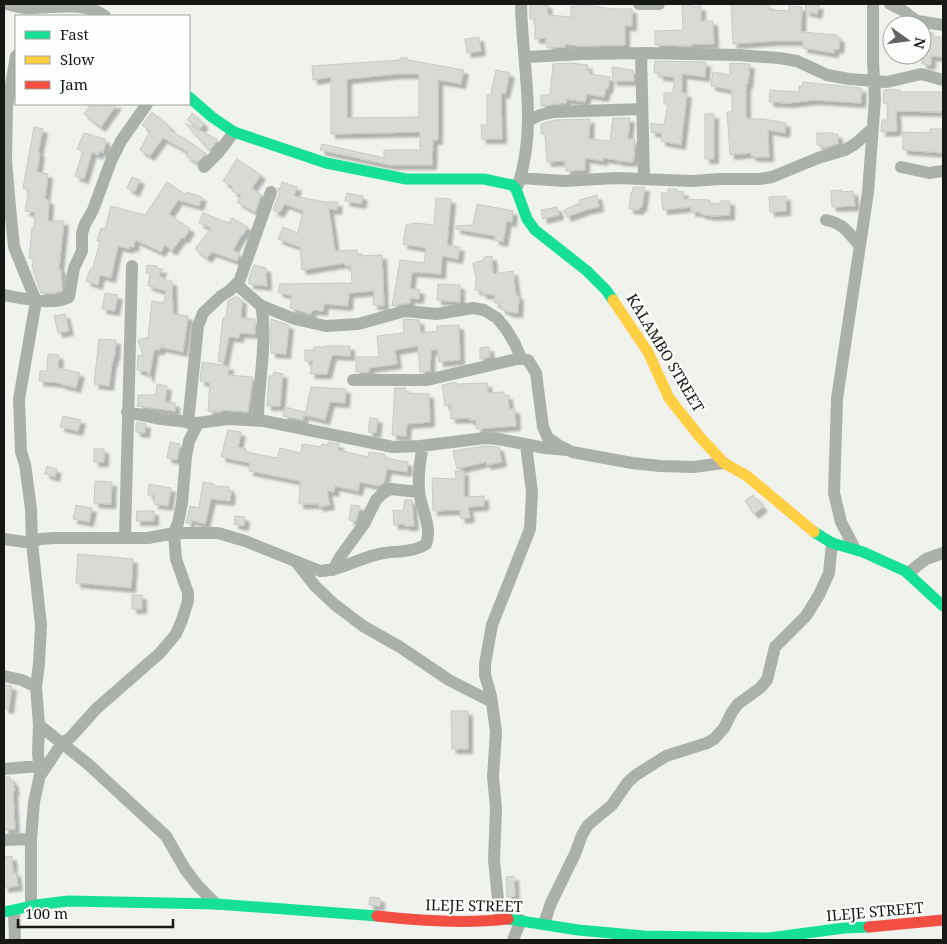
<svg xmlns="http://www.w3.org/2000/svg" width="947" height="944" viewBox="0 0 947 944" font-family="'Noto Serif',serif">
<defs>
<filter id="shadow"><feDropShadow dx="4.5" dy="4.5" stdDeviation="1" flood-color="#0004"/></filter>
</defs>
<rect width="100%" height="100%" fill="#eff2ed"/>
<path fill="#d8dad6" stroke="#c7c9c6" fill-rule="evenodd" filter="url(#shadow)" d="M530 4H547L548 15 571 17V6L576 7V4L614 9H632V26H625V45L579 46 565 44V47L547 48 546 38 535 39V19H530Z
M682 4H691V7L701 6V21H713L714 44H692V46L655 45V31L683 30Z
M731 4 770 5 769 10 789 11V6L802 7 801 32 837 35 836 37 840 38 839 49H834V53L803 48V41H775L733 44Z
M806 4 819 5 817 14 805 11Z
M923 33H933V37H943V57L931 56V65L922 64Z
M479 37 481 51 467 53 465 39Z
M400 58H408V60L464 70 461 84 438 80V140H433L432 165H390L320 150 322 144 384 158V150H420V132L331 134V77L313 80 312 66 400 60ZM398 74H419V117L347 118V79Z
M655 61 706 62 705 77 682 74V93H687L681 145 661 141 662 133 651 132V123L664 125 668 104H664V93H673L674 77 659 76 660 73 654 72Z
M570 63 588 65 587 71H590L589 74 610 77 608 89H606L604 97 587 94 585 102 566 99V103L541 106V95H550L553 64Z
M730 63 750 64 748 84H746V116H747V119H763L786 123 785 133 768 130 769 157H753V155L751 156V153L730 155 727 112H732V90L711 86 713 72 730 75Z
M612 67 633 70 634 81H613Z
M496 70 510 73 505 94 501 93 502 139H482L481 125H487V95L491 94Z
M803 82 860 88 862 89 861 103 814 100 788 103 769 102 770 90 799 92V86L802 87Z
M894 89V90H900V92H943V112L896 111 897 131 881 132 882 120H887L888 104 883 103 884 90Z
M91 104H117L101 127 84 114Z
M152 112 171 128 169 130 187 140 206 154 197 163 186 156 188 152 163 138 150 156 140 150 150 131 142 125Z
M192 113 204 124 200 129 187 120Z
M705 114H714V159H705Z
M613 118H630L628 139H635L634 159H633V162L618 161V160L603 158V161L585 158V170L566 171 565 161 547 162 545 134H541V124L555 120 590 119 589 139 610 141Z
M185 123 217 139 213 147 210 150 207 148Z
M34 127 43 129 38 153H40L37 172 48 174 45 200H49L48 221H64L59 269H61L62 291 54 293H41L34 273 32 266 34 259 29 258 32 228H34L35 213 25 211 29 190 23 188Z
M930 129H943V153L903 150V132L930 133Z
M84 133 105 139 104 141 106 142 103 153 100 151 98 155 92 152 84 179 75 176 83 151 77 149Z
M817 133H834V135L838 134V144L823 148V145H817Z
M237 159 261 175 252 188 261 195 255 212 237 202 241 195 232 191 233 187 223 181Z
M132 177 140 180 135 192 127 188Z
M167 182 186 195 187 192 202 197 199 206 178 200 169 214 190 229 184 239 182 237 172 251 165 245 161 252 135 240 134 247 130 246 129 249 118 246 111 278 100 275 98 285 86 281 90 269 92 270 94 264 100 241H97L101 228 105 229 111 206 145 215Z
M282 182 297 187 294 196 325 202H338L337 210 329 209 335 251 357 250 358 256 382 255 384 306 373 305 374 291 349 293 348 306 324 304 323 311 312 310 311 314 290 308 292 296 278 292 280 284 352 283 351 266H345V263L302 270 300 247 278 239 283 227 298 233 303 211 285 204 279 213 273 210 279 194 278 188 280 189Z
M633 187H645L642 207H640L639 210 629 209 631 192 632 193Z
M668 189H677V192L683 191 684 199 710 200V203L720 204V201H730V215L713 216 700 214 701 212H691V207L663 210 661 193H668Z
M841 190V192L853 191 855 206 832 207 831 191Z
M347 193 363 196 361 204 345 201Z
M597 195 599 207 585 210 567 217 564 210 580 203 579 200Z
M786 196V211L770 212 769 197Z
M436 198 451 199 447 245 460 247 458 259 442 256 441 274 412 272 410 289 420 290 419 299 410 298V303L392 306 400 260 424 263 426 248 403 244 406 225 415 223 434 225Z
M477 204 513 211 512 222 507 221 503 242 495 240V236L456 229V226L473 225Z
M557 207 559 215 543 219 541 210Z
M203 213 229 223 232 218 248 227 242 236H241L233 250 240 254 237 261 212 252 207 258 195 249 211 228 199 223Z
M492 256 493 274 513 271 516 295 519 296 518 313 507 312V311L501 309 500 303H494L495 295 482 294V291L475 290 476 278 473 263 484 260V257Z
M147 265 157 266V269H163L159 275 168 281H172L173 314 188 316 183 352 160 347V350H154L149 378 147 372 137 370 138 355 143 356 138 340 148 337 152 301 164 303 166 291 148 286 150 273H146Z
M254 265 266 268 267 286 249 284V278Z
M438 284 460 285V302L437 300Z
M105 293 118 295 115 311 102 309Z
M236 296 242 300 241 318 255 319V334L240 333 239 338 229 337 224 362 218 361 223 318H226L228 301Z
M65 314 69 331 58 333 54 316Z
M271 319 289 325 286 354 271 353Z
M406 319 419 320 421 333 437 331V326L459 325 460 360 439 362 438 350H431L430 371 420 372 418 346 395 350 397 364 369 368V372H356V357H379L377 336 404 333 403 320Z
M99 339 116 340 115 356H114L113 362H112L109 386 94 384Z
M326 346H350V356L332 355 327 374H310L313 361H305V350H314V347H325Z
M489 347 490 357 480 359V348Z
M48 354 59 355 58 368 80 373 76 388 60 384 61 383 39 381 40 371H47Z
M202 362 229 366 228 375 253 377 248 412 223 410V411L218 412 208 411 210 383 200 381Z
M274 372 283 374 280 406H267L269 376H273Z
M456 382 457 384 487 383 488 393 504 392V396L508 395 509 409H515L516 426 477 429 476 420H469V418L451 419V405L445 406 442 385Z
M157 384 167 386 165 402 175 403V411L137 406 138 405V395H156Z
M311 387 346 389 345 403 330 402 325 420 305 415Z
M395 388H405L407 393 429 394 430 422 407 424 406 436 392 435Z
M285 407 305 412 303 420 283 416Z
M63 416 81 420 78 431 60 427Z
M370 418 378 419 376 433 368 432Z
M136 422 146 424 145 433 136 432Z
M228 430 241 432 238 447 246 449 245 452 277 458 280 448 301 453 302 444 321 447 322 444 328 445V442L339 444 338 450 368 457 369 452 385 454 384 458 408 462 407 472 387 469 384 483 378 486 360 482 358 491 335 486 334 492 327 491 330 505 319 507V504H299L300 481 249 471 250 463 221 457Z
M170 442 180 444 177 460 167 458Z
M485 446 499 447 502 462 487 465 486 462 457 469 453 451Z
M94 449H104V462H94Z
M47 466 57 469 55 477 45 474Z
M455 471H464V497L484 496V506L468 507 470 518 461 519 460 510 433 511 432 478 456 479Z
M95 481 112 482 111 504 94 503Z
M203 482 214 484V486L229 487V491H231L230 501 211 499 205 524 190 520 189 524 186 523 190 506 199 508Z
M149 484 171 488 168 506 154 504 155 495H148Z
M753 495 763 507 754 514 745 501Z
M405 500H412L414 526H405V524L394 525 393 510 403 511Z
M76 505 92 508 89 522 73 519Z
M351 505 360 506 356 521 349 520Z
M137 511H154V521H136Z
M235 516 245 517 244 526 234 524Z
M78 554 133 559 131 588 76 583Z
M132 595H142V609H132Z
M4 685 12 686 9 709 4 708Z
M451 711H468V749H452Z
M4 777H10L11 781H13L15 791 13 792 15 829 4 830Z
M12 856 13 873 16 872 18 886 4 888V857Z
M514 876 515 896 507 897 506 877Z
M370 897 380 898V906L369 905Z"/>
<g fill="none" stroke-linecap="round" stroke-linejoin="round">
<path stroke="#abb1a8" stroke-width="12" d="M6 4C12 5 19 8 25 8 50 9 83 0 105 16
M639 4H659
M890 4 902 10 917 21 943 25
M641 53 644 179
M16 56 7 107 6 160 10 207 14 247 36 301 19 399 21 452 25 464 31 509 32 543 41 625 39 664 36 687 39 725 38 753 40 775 34 802 31 839V906
M526 57 582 54 641 53 738 55 779 58 797 61 827 75 849 79 887 82 921 74 943 80
M528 121 540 115 554 112 642 109
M204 167 219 152 234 132
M901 167 929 173 943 171
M520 178 564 181 616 178 692 181 720 179H760L772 177 818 158 845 150 855 144 872 129
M518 185C538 126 522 64 521 4
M826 220C845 224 848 233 860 246
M236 284 260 305 267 308 295 319 326 326 358 324 405 311 437 314 473 308 484 310 497 318 506 329 515 344 521 358
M4 295C21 298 54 306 69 297L74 268 82 251V233L85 224 93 210 111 161 121 141 147 104
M353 380H427L521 358 528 360 536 373 543 427 548 438 558 445 572 452 632 463 660 466 693 467 724 463
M127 412 161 419 197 423 228 419 264 421 393 447 420 446 485 438 498 439 545 448 567 450
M258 420C258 383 268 341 261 305
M188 423 198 326 203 313 221 296 229 291 239 282 271 192
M125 537 132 266
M4 539 32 543 40 539 55 538H148L174 533H218L245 541 320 571C341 571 362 556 384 553 398 551 415 552 426 544 433 526 420 508 419 490 418 475 420 460 423 446
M855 549 841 522 834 493 837 399 841 372 868 192 875 99 873 60V4
M297 563 315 586 334 604 363 626 400 647 449 680 492 702
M333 570 340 557 364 524 376 500 383 493 391 489 419 492
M908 573 926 559 943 553
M4 676 22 680 36 687
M39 725 88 764 166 836 185 869 198 886 216 904
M4 769 39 766
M40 776 62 743 70 738 96 709 160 653 176 634 182 620 188 601V593L176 559 174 533 178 523 182 503 186 456 189 441 198 423
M4 840 31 839
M14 911 15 940
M500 919 494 860 496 808 493 777 496 732 491 696 485 675V664L492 625 530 529 532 492 526 445
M544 924 551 903 575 854 582 835 588 825 612 805 628 782 636 775 666 756 707 743 714 739 724 728 732 712 738 704 760 688 767 680 775 647 806 616 819 595 829 573 832 543
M513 940 521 920"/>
<path stroke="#16e098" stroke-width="11" d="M189 97 212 117 234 132 326 163 406 179H484L512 185 516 189 527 219 535 230 587 271 606 290 613 300
M814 532 832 543 863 552 905 571 943 606
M4 912 36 905 68 901 216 904 377 916
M508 919 578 930 644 936 769 938 844 928 869 927"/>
<path stroke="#ffcf43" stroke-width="11" d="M613 300 648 352 669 398 699 436 724 463 747 476 814 532"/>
<path stroke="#f24e42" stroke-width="11" d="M377 916C420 921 464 924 508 919
M869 927 943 920"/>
</g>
<g text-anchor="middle" stroke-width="4.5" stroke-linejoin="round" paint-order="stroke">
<g font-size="15" fill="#161815" stroke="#fdfffc">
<text transform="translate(665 353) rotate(59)" y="5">KALAMBO STREET</text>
<text transform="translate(474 906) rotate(1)" y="5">ILEJE STREET</text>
<text transform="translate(875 912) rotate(-5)" y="5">ILEJE STREET</text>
</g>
</g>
<rect width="947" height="944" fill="none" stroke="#161815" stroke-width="10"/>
<rect x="15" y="15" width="175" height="90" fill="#fdfffc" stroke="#a1a3a0"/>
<rect x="25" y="31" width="25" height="8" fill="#16e098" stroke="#a1a3a0"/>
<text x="60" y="40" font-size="15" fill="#161815">Fast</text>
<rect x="25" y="56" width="25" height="8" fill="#ffcf43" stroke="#a1a3a0"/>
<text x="60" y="65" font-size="15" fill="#161815">Slow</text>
<rect x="25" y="81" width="25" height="8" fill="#f24e42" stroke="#a1a3a0"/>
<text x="60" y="90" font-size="15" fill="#161815">Jam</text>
<g transform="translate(907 40) rotate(104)"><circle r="24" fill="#fdfffc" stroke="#a1a3a0"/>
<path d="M0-4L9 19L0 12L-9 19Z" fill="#626461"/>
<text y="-8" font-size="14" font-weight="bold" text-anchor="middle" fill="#161815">N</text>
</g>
<path d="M18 919v8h155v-8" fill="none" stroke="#161815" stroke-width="2.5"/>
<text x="25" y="919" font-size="15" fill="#161815" stroke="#fdfffc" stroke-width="4" paint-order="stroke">100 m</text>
</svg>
